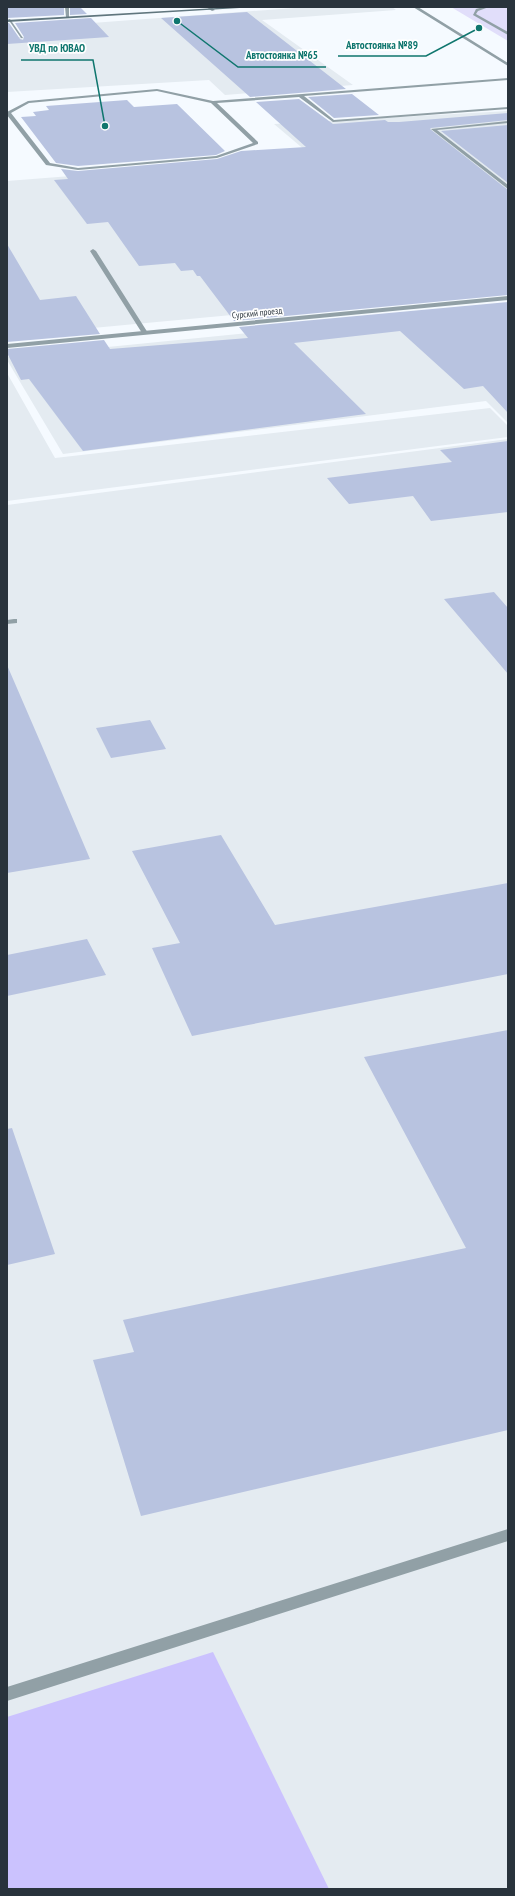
<svg xmlns="http://www.w3.org/2000/svg" width="515" height="1896" viewBox="0 0 515 1896" font-family="'PT Sans Narrow',sans-serif">
<rect width="100%" height="100%" fill="#f5faff"/>
<path fill="#e4ebf1" d="M308 7H392L396 10 262 20 353 85 225 95 209 80 7 92V38L101 31 92 23Z
M508 111V289L7 336V181L313 157 274 124Z
M508 307V423L486 401 63 454 7 360V357Z
M7 373 55 458 490 408 508 426V437L7 501Z
M508 439V1889H7V505Z"/>
<path fill="#e1defa" d="M451 7H508V41Z"/>
<path fill="#cbc2fe" d="M213 1652 329 1889H7V1717Z"/>
<path fill="#b8c3e0" d="M7 7H64V15L7 18Z
M70 7H80L87 14 70 15Z
M247 12 346 89 250 97 161 18Z
M91 18 109 37 7 44V23H9L20 39 23 40 24 37 15 23Z
M352 94 379 115 334 118 308 97Z
M299 99 333 124 385 120 388 122H399L508 113V120L431 128 430 129 508 190V295L234 321 200 276H197L193 270 181 271 175 263 139 266 108 222 87 224 54 180 68 179 61 169 78 171 217 159 241 151 306 147 256 102Z
M127 100 134 107 177 104 225 151 216 155 78 166 56 163 21 117 36 116 33 112 49 110 46 106Z
M508 125V183L441 131Z
M7 244 40 300 76 296 100 334 7 342Z
M508 302V413L483 386 464 389 400 331 294 343 366 414 83 451 29 379 21 380 7 353V349L104 340 110 349 248 338 239 327Z
M508 441V512L431 521 413 496 349 504 327 478 452 462 440 450Z
M494 592 508 608V674L444 599Z
M7 665 42 746 90 859 7 873Z
M150 720 166 749 111 758 96 728Z
M221 835 275 925 508 883V974L192 1036 152 948 180 943 132 851Z
M87 939 106 975 7 996V955Z
M508 1030V1430L141 1516 93 1360 134 1352 123 1320 466 1248 364 1057Z
M12 1128 55 1254 7 1265V1129Z"/>
<g fill="none" stroke-linecap="round" stroke-linejoin="round">
<path fill="#91a0a6" fill-rule="evenodd" d="M65 7H69V18L66 17Z
M206 7H211L215 10 212 11Z
M483 7H489L478 11 476 14 508 32V35L473 15 476 9Z
M8 19H10L23 38H21Z
M508 78V80L304 96 334 120 508 107V109L333 122 299 97 217 103 258 142V144L217 158 78 170 46 165 7 115V112L28 101 157 89 213 101ZM157 91 211 103 253 143 216 156 78 168 50 163 11 113 29 103Z
M508 121V123L437 130 508 185V189L431 129Z
M93 249 96 251 148 333 147 334 142 333 90 251Z
M14 619H17V623L7 624V620Z
M508 1529V1541L7 1701V1687Z"/>
<path fill="#91a0a6" fill-rule="evenodd" d="M413 7H418L508 63V66Z
M508 296V300L7 348V344Z"/>
<path fill="#60767e" fill-rule="evenodd" d="M234 7H256L7 22V20Z"/>
</g>
<g text-anchor="middle" stroke-width="3.5" stroke-linejoin="round" paint-order="stroke">
<g font-size="9" fill="#29333c" stroke="#fff">
<text transform="translate(257 313) rotate(-6)" y="3">Сурский проезд</text>
</g>
</g>
<path fill="none" stroke="#0f766e" stroke-width="1.5" d="M479 28L426 56H338M105 126L93 60H21M177 21L238 67H326"/>
<g fill="#0f766e" stroke="#fff" stroke-width="1.5">
<circle cx="479" cy="28" r="4"/>
<circle cx="105" cy="126" r="4"/>
<circle cx="177" cy="21" r="4"/>
</g>
<g font-size="11" text-anchor="middle" font-weight="bold" fill="#0f766e" stroke="#fff" stroke-width="3.5" stroke-linejoin="round" paint-order="stroke">
<text x="382" y="49">Автостоянка №89</text>
<text x="57" y="52">УВД по ЮВАО</text>
<text x="282" y="59">Автостоянка №65</text>
</g>
<rect width="515" height="1896" fill="none" stroke="#29333c" stroke-width="16"/>
</svg>
